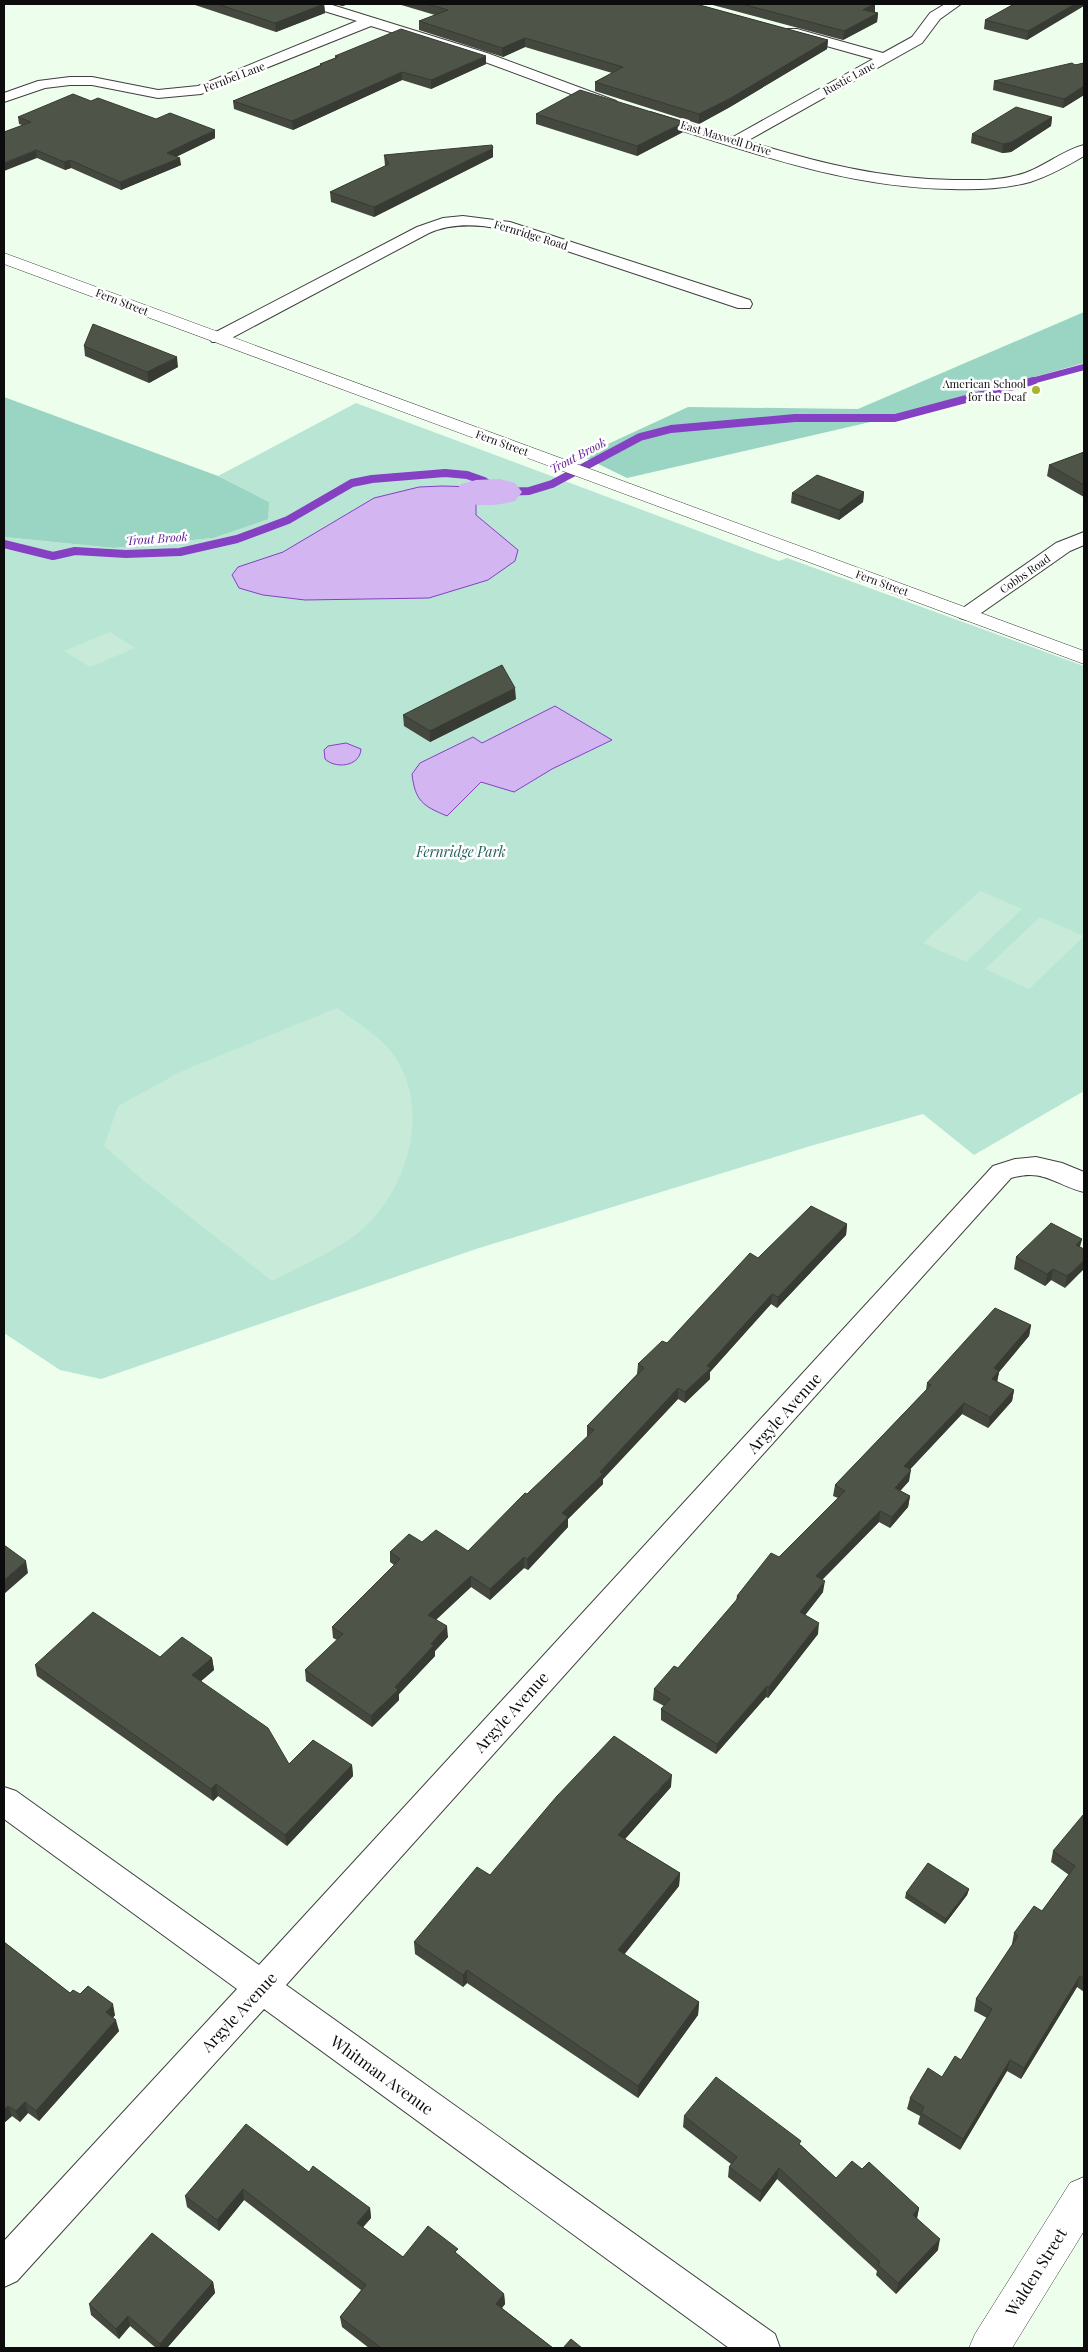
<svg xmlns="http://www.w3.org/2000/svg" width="1088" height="2352" viewBox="0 0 1088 2352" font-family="'Playfair Display',serif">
<rect width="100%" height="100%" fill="#eefeed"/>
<path fill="#b9e6d4" d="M356 403 779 561 787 558 1084 666V1091L974 1155 923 1114 807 1147 473 1250 101 1379 60 1370 4 1333V537L114 548 213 538 269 502 218 476Z"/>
<path fill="#99d5c2" d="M1084 312V363L892 417 627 478 582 456 688 407 858 409Z
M4 397 218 476 269 502 268 519 213 538 114 548 4 537Z"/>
<path fill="#c7ebd8" d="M110 632 135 648 90 667 64 651Z
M980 891 1022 909 966 962 923 943Z
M1040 917 1084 936 1029 989 985 969Z
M337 1008C357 1023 382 1037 395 1057 432 1112 406 1194 358 1233 337 1250 297 1268 272 1281L143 1180 104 1146 118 1106 182 1071Z"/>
<path fill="#d3b5f2" stroke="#8540c4" d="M442 486 476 487V515L518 550 515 561 488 580 429 598 305 600 263 595 239 588 232 575 238 567 283 552 374 498 419 487Z
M555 706 612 740 552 769 514 792 481 782 447 816C423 806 415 801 412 774L420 763 473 737 482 743Z
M346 743 361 749C360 767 335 769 325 759L324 750 328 746Z"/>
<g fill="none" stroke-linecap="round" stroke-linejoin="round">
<path stroke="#8540c4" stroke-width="6" d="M1028 382 1084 367"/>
<path stroke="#8540c4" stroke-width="8" d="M4 544 53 556 75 551 126 554 180 552 237 539 288 520 352 483 372 479 445 473 467 475 484 481 500 492 529 491 552 484 640 437 671 429 795 418H895L1033 381"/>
<path fill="#d3b5f2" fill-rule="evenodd" d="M500 479 515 483 522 492 515 501C496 506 480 507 461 502L454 493 461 484 476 480Z"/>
<defs>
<path id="minor" d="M309 4H329L487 53 616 101 618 104 616 107H606L477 59 371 26 201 94 158 98 92 85H70L45 88 4 102V93L38 81 70 77H92L158 90 198 86 357 21 311 7Z
M945 4H961L940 19 922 43 747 141C815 162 882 179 953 180 974 180 994 181 1014 176 1040 171 1060 151 1084 145V156C1067 166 1049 176 1030 182 1003 189 977 190 951 189 845 188 745 150 645 119L643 116 650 112 733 137 873 59 787 35 785 32 787 29H797L883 53 912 37 930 13Z
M463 216 510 222 750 300 752 304 750 308H738L501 229C476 224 452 223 429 233L224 342H212L209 338 212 334 417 227 443 218Z
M1084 532V545L1070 551 974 618 967 620 960 618 957 614 960 610 1056 543Z
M1036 1157 1062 1163 1084 1172V1192C1055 1185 1044 1168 1011 1178L286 1985 775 2334 780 2348H729L264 2009 17 2281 4 2287V2241L237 1989 4 1819V1787L16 1791 259 1965 993 1166 1015 1159Z"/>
<path id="tertiary" d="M4 253 1084 651V664L4 264Z
M1084 2177V2231L1012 2348H969L975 2334 1070 2183Z"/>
</defs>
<use href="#minor" stroke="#3f3f3f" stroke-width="2"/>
<use href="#tertiary" stroke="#3f3f3f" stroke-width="1"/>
<use href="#minor" fill="#fff" fill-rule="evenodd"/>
<use href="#tertiary" fill="#fff" fill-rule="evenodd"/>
</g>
<path fill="#44483f" d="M192 4H324L325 13 276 32Z
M334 4H349L342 6Z
M398 4H696L828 40 827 49 730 107 699 124 595 91V82L612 73 525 47 503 57 419 30V21L435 15Z
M709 4H875V12H874L878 13 877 22 843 40Z
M1084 4 1027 40 984 29 985 20Z
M335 56 486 64 431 89 402 80 293 130 234 109 233 101 320 65V64L335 58Z
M1084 63V95L1063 108 993 90 994 81Z
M91 101 156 119 215 138 177 156 181 165 121 190 71 168 65 170 37 158 22 125 19 124 18 117Z
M536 114 683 132 637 156 536 124Z
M1052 117 1051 126 1011 152 1002 153 971 143 972 134Z
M384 155 493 157 374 217 331 202 330 192 385 166Z
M84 346 178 367 149 383 85 356Z
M1084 452V497L1047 476 1049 465Z
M864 492 863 502 839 520 791 503 792 493Z
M516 699 430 742 404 726 403 715Z
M847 1224 846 1235 777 1308 771 1304 710 1372V1379L685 1403 678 1399 603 1479V1484L568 1519V1527L528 1570 524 1568 490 1600 471 1587 436 1620 448 1637 435 1651V1656L399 1694V1700L372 1727 306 1681 305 1670 337 1640 333 1638 332 1627 394 1565 390 1562V1552L422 1542 468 1551 587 1437V1426L637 1374 638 1364 667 1343 758 1258Z
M1082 1239 1065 1288 1051 1280 1045 1286 1014 1269 1016 1257Z
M1031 1325 1029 1336 999 1372 997 1382 1014 1390 1012 1401 988 1428 962 1414 910 1469 909 1481 900 1491 910 1496 908 1507 890 1528 879 1522 822 1580 823 1592 805 1615 818 1634 768 1698 766 1697 716 1754 661 1720V1709L664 1706 653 1700 654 1689 678 1668 736 1601 737 1596 779 1557 838 1498 833 1496 835 1485 926 1390 927 1383Z
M160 1657 212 1658 214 1670 201 1681 289 1764 352 1765 353 1776 287 1846 218 1796 213 1801 37 1676 35 1665Z
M671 1787 625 1839 680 1873 679 1886 624 1955 699 2002 698 2015 638 2098 467 1983 463 1987 415 1954 414 1942 490 1875Z
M1084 1816V1992L1077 1987 1021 2079 1007 2071 960 2150 918 2124 920 2116 907 2109 910 2098 942 2077 961 2060 987 2018 974 2011 976 1999 1012 1945V1944L1014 1933 1042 1911 1069 1875 1051 1862 1053 1851Z
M969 1889 967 1895 945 1924 905 1898 906 1893Z
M4 1942 70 1993 115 2015 113 2018 119 2031 39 2121 28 2113 20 2122 12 2116 4 2123Z
M684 2116 801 2145 836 2178 862 2169 919 2208 917 2218 938 2250 896 2294 876 2275 877 2271 777 2179 760 2202 728 2177 729 2167 731 2164 683 2127Z
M309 2172 370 2208 371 2218 363 2227 403 2257 459 2255 504 2294 505 2304 502 2308 553 2348H369L342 2327 340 2317 361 2290 244 2200 219 2231 187 2207 185 2196Z
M213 2282 215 2293 167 2348H156L130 2326 119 2339 91 2315 89 2304Z"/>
<path fill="#373b33" d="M324 4 325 13 276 32 275 23Z
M342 4H349L342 6Z
M874 4H875V12L863 18V10Z
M1075 4H1084V6L1027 40 1028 31Z
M878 13 877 22 843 40 844 31Z
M525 38V47L503 57 502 48Z
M828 40 827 49 730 107 699 124V114Z
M486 56V64L431 89V80Z
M402 72V80L293 130 292 121Z
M1084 86V95L1063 108 1064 99Z
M1052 117 1051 126 1011 152 1002 153 1003 144Z
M684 122 683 132 637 156V146Z
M215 130V138L168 161 167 153Z
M493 148V157L374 217V207Z
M36 150 37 158 4 171V163Z
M180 158 181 165 121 190 120 182Z
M70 160 71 168 65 170 64 162Z
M177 357 178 367 149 383 147 372Z
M864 492 863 502 839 520 840 510Z
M515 688 516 699 430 742V731Z
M847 1224 846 1235 777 1308 778 1297Z
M1082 1239 1079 1251 1076 1245Z
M1084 1260V1269L1065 1288 1067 1276Z
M1053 1269 1051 1280 1045 1286 1047 1274Z
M772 1294 771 1304 710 1372V1379L685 1403V1392L707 1366Z
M1031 1325 1029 1336 999 1372 997 1382 990 1390 994 1368Z
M678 1388V1399L603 1479V1484L568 1519V1527L528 1570 527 1559 562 1513 600 1472Z
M1014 1390 1012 1401 988 1428 990 1417Z
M964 1403 962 1414 903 1477 904 1466Z
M911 1470 909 1481 893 1499 895 1488Z
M910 1496 908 1507 890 1528 892 1517Z
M880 1511 879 1522 815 1587 816 1576Z
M524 1557V1568L490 1600V1589Z
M26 1561 28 1573 4 1594V1580Z
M471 1576V1587L429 1626 428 1615Z
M825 1581 823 1592 799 1623 800 1612Z
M819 1623 818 1634 768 1698 769 1687Z
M447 1626 448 1637 435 1651V1656L399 1694V1700L372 1727 371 1716 431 1644Z
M212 1658 214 1670 194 1687 192 1675Z
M767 1686 766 1697 716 1754 717 1744Z
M352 1765 353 1776 287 1846 285 1835Z
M672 1775 671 1787 618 1847V1835Z
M216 1784 218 1796 213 1801 211 1789Z
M680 1873 679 1886 617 1963 618 1950Z
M969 1889 967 1895 945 1924 946 1919Z
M467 1970V1983L463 1987V1975Z
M1080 1976 1077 1987 1021 2079 1024 2068Z
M699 2002 698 2015 638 2098V2086Z
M113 2004 115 2015 108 2023 106 2012Z
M116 2020 119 2031 39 2121 36 2111Z
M1010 2060 1007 2071 960 2150 963 2139Z
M25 2102 28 2113 20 2122 16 2111Z
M8 2106 12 2116 4 2123V2110Z
M779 2168 777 2179 760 2202 761 2191Z
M243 2189 244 2200 219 2231 217 2220Z
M370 2208 371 2218 358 2233 357 2223Z
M919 2208 917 2218 913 2215Z
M940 2239 938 2250 896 2294 898 2283Z
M213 2282 215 2293 167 2348H161L160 2344Z
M504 2294 505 2304 497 2314 496 2304Z
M128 2316 130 2326 119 2339 116 2329Z"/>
<path fill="#4f5449" stroke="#373b33" d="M217 4H324L275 23Z
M427 4H696L828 40 731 98 699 114 595 82 623 67 525 38 502 48 419 21 448 10Z
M742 4H874L863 10 878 13 844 31Z
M1014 4H1075L1028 31 985 20Z
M401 29 486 56 431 80 402 72 292 121 233 101 322 65 320 64 338 57 335 56Z
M1072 63 1075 65 1084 63V86L1064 99 994 81Z
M580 90 684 122 637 146 536 114Z
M73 94 91 101 98 98 156 119 170 113 215 130 167 153 180 158 120 182 70 160 64 162 36 150 4 163V132L31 122 18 117Z
M1016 107 1052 117 1012 142 1003 144 972 134Z
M492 145 493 148 374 207 330 192 389 164 384 155Z
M93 324 177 357 147 372 84 346Z
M1084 452V485L1049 465Z
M817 475 864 492 840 510 792 493Z
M502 665 515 688 430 731 403 715 456 688Z
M811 1206 847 1224 778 1297 772 1294 707 1366 711 1368 685 1392 678 1388 600 1472 603 1474 562 1513 568 1517 527 1559 524 1557 490 1589 471 1576 428 1615 447 1626 431 1644 434 1645 395 1687 398 1690 371 1716 305 1670 343 1634 332 1627 400 1559 390 1552 409 1534 422 1542 436 1530 468 1551 525 1493 527 1494 594 1430 587 1426 644 1368 638 1364 662 1341 667 1343 750 1253 758 1258Z
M1051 1223 1082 1239 1076 1245 1084 1249V1260L1067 1276 1053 1269 1047 1274 1016 1257Z
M995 1308 1031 1325 994 1368 999 1371 992 1379 1014 1390 990 1417 964 1403 904 1466 911 1470 895 1488 910 1496 892 1517 880 1511 816 1576 825 1581 800 1612 819 1623 769 1687 767 1686 717 1744 661 1709 670 1699 654 1689 674 1666 678 1668 739 1597 737 1596 771 1553 779 1557 845 1491 835 1485 931 1385 927 1383Z
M4 1545 26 1561 4 1580Z
M93 1612 160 1657 182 1637 212 1658 192 1675 268 1728 289 1764 313 1740 352 1765 285 1835 216 1784 211 1789 35 1665Z
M614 1736 672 1775 618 1835 680 1873 618 1950 699 2002 638 2086 467 1970 463 1975 414 1942 477 1867 490 1875 557 1796Z
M1083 1815 1084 1816V1979L1080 1976 1024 2068 1010 2060 963 2139 921 2113 924 2107 910 2098 928 2068 942 2077 955 2056 961 2060 992 2009 976 1999 1018 1936 1014 1933 1034 1906 1042 1911 1075 1866 1053 1851Z
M928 1863 969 1889 946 1919 906 1893Z
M4 1942 70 1993 73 1990 80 1994 88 1986 113 2004 106 2012 116 2020 36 2111 25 2102 16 2111 8 2106 4 2110Z
M716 2077 801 2141 799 2144 836 2178 852 2161 862 2169 869 2162 919 2208 913 2215 940 2239 898 2283 878 2265 880 2262 779 2168 761 2191 729 2167 737 2157 684 2116Z
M246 2124 309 2172 313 2166 370 2208 357 2223 403 2257 428 2226 458 2249 455 2252 504 2294 496 2304 553 2348H381L340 2317 366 2285 243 2189 217 2220 185 2196Z
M152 2233 213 2282 160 2344 128 2316 116 2329 89 2304Z
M571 2339 582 2348H563Z"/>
<circle fill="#a9b32d" stroke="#fff" stroke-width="2" cx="1036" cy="390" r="5"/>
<g text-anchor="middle" stroke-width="5" stroke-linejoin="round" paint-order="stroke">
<g font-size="11" fill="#0c0c0c" stroke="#fff">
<text transform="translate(234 77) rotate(-21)" y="4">Fernbel Lane</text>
<text transform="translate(849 78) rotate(-29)" y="4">Rustic Lane</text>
<text transform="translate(726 138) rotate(17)" y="4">East Maxwell Drive</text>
<text transform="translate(531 235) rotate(17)" y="4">Fernridge Road</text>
<text transform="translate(122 302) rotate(21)" y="4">Fern Street</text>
<text transform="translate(502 443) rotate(20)" y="4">Fern Street</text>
<text transform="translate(1025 574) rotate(-35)" y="4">Cobbs Road</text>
<text transform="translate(882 583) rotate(20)" y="4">Fern Street</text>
</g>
<g font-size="11" fill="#0c0c0c" stroke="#fff" text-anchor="end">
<text x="1026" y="388">American School<tspan x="1026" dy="13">for the Deaf</tspan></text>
</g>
<g font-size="12" font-style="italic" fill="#611e96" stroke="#fff">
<text transform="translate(578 456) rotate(-28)" y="4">Trout Brook</text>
<text transform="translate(157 539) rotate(-4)" y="4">Trout Brook</text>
</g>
<g font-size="14" font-style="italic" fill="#215f5a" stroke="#fff">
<text x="461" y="857">Fernridge Park</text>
</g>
<g font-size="16" fill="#0c0c0c" stroke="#fff">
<text transform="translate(784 1413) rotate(-48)" y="6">Argyle Avenue</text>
<text transform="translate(511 1712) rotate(-48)" y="6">Argyle Avenue</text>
<text transform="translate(239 2012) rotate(-47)" y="6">Argyle Avenue</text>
<text transform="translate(382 2075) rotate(36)" y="6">Whitman Avenue</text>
<text transform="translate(1036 2272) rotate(-58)" y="6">Walden Street</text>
</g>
</g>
<rect width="1088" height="2352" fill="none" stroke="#0c0c0c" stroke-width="10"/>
</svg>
